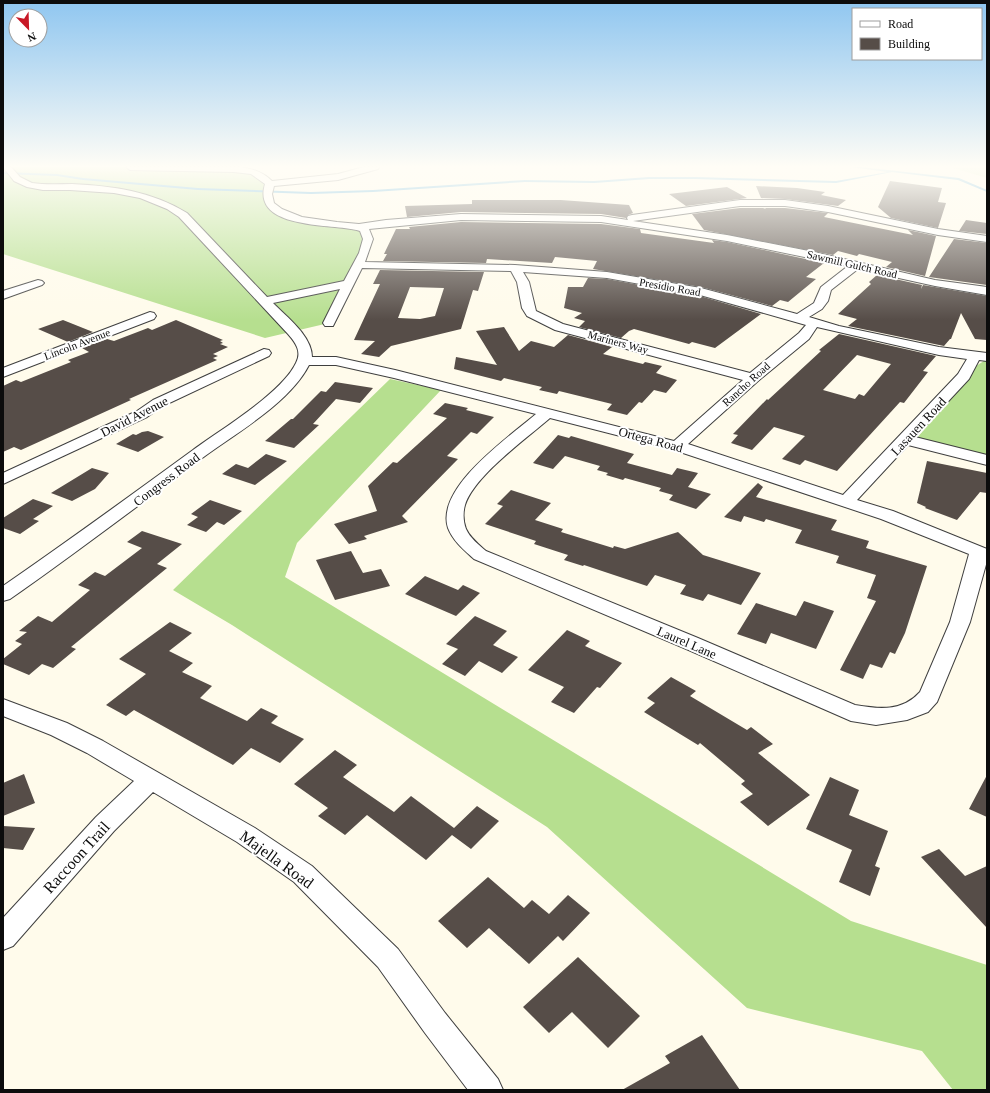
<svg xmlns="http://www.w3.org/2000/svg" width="990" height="1093" viewBox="0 0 990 1093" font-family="Georgia,serif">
<rect width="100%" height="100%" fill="#fffbeb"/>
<path fill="#d2edb1" d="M950 167H987V178Z"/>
<path fill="#b6df8f" d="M3 167H130L245 170 264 178 270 204 294 217 359 227 368 239 329 323 265 338 3 254Z
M987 359V457L917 438 976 366Z
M390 379 441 390 297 543 285 577 851 921 987 965V1090H953L922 1051 747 1008 547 827 232 625 173 590Z"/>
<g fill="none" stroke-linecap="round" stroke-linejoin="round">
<path fill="#2b99d9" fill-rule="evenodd" d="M851 167H861L959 178 987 190V192L958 180 892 172 836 183 696 179H649L594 183 525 182 373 192 311 194 198 190 83 180 57 176 3 174V172L57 174 83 178 198 188 311 192 373 190 525 180 594 181 649 177H696L836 181 888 172Z"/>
</g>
<path fill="#564d48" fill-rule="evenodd" d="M890 181 942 188 938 202 946 203 938 228 891 218 878 207Z
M756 186 797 188 825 192 821 195 846 200 838 206 785 199 761 198Z
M727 187 747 198 686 206 669 194Z
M472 200H561L629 205 633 213 628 215 626 218 601 214 461 212 407 217 405 206 472 204Z
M740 208H763L766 209 765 208H785L828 213 824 217 913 235 908 230 936 236 925 276 886 267 892 262 859 254 857 256 838 251 833 255 704 230 692 214Z
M966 220 987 223V234L959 231Z
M461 222 601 224 640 229 641 233 714 243 712 240 727 242 824 263 806 277 816 279 788 302 780 300 772 306 701 287 593 269 597 261 555 257 552 263 487 259 486 263 383 261 387 254H384L396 229H410L409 227Z
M954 239 987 243V285L929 277Z
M380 270 484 272 478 291 473 290 461 329 391 346 379 357 361 354 375 341 354 340 380 284H373ZM410 287 444 288 435 316 420 319 398 318Z
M877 275 922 285 921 289 923 285 987 296V340L975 339 961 313 951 339H950L944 346 848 326 857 319 838 314 871 284 869 282Z
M588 278 607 279 700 296 761 314 715 348 692 342 689 344 634 329 629 331 621 338 579 327 585 321 574 318 582 313 564 308 568 287H583Z
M63 320 93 332 68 342 38 329Z
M176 320 223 340 220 341 223 343 220 344 228 347 213 354 218 356 213 358 217 360 129 399 131 400 21 450 14 447 3 452V386L16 380 21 382 71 362 68 360 89 352 82 348 107 339 114 341 148 328 152 330Z
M504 327 519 351 531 341 554 347 568 335 612 347 603 354 643 364 645 362 662 366 656 373 677 380 666 393 654 390 642 403 639 402 627 415 607 410 612 404 559 391 557 394 539 390 542 387 504 378 501 381 454 369 456 357 497 365 476 331Z
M839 334 936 356 923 371 928 372 904 403 900 402 837 471 805 460 800 465 782 459 805 436 774 427 752 450 731 443 738 435 733 434 767 399 768 400 821 351 819 350ZM857 355 891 364 864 396 859 394 855 399 823 390Z
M335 382 373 388 360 403 336 399 313 424 319 425 294 448 265 441 291 419H293L321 391 326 392Z
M445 403 468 408 466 410 494 417 477 434 471 432 447 456 458 459 402 516 408 522 364 536 367 539 349 544 334 524 377 511 368 486 393 462 397 463 447 418 433 414Z
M148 431 164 437 138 452 116 444 133 434 136 435 142 432Z
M558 435 569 438 571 436 634 454 627 463 672 475 677 468 698 473 688 487 711 494 696 509 669 500 673 495 659 491 661 488 625 478 623 480 606 475 608 473 597 470 600 466 565 456 553 469 533 463Z
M266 454 287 461 255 485 222 474 236 464 248 468Z
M927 461 987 473V493L980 492 957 520 925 508 926 507 917 503Z
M92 468 109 473 95 489 72 501 51 493Z
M758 483 763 487 756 497 837 520 831 530 869 541 866 548 927 566 905 633 895 654 890 652 882 668 870 664 863 679 840 670 876 601 867 598 876 575 836 563 839 556 795 543 802 530 766 519 764 522 744 516 741 522 724 517Z
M511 490 551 503 535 520 563 529 561 532 613 548 614 546 625 549 678 532 703 555 761 573 741 605 708 594 703 601 680 594 686 585 655 575 647 586 584 565 583 566 564 560 568 555 534 544 536 541 485 524 503 506 497 504Z
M33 499 53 506 33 519 39 521 20 534 3 528V518Z
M210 500 242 511 224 525 217 522 206 532 187 525 198 517 191 514Z
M142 531 182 544 157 564 167 568 71 647 76 649 53 668 42 664 29 675 3 664V659L22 644 15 641 27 632 19 631 38 616 52 622 90 590 78 585 95 572 105 576 142 548 127 542Z
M351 551 363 573 381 569 390 586 335 600 316 560Z
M425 576 458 590 463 585 480 593 456 616 405 594Z
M804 601 834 611 816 649 771 633 766 644 737 634 756 603 796 616Z
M475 616 507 631 493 645 518 657 502 673 479 661 465 676 442 664 458 649 446 644Z
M170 622 192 633 169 651 193 663 182 672 212 686 200 698 247 721 261 708 278 716 271 723 304 739 280 763 251 748 233 765 134 710 126 716 106 705 146 674 119 659Z
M567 630 590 641 585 646 622 663 600 688 597 687 574 713 551 702 564 687 528 670Z
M671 677 696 691 690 696 747 730 751 727 773 744 758 753 810 795 768 826 740 802 753 794 741 784 745 781 700 743 698 745 644 712 655 703 647 698Z
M335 750 357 765 343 777 394 812 411 796 454 828 477 806 499 821 471 849 452 835 426 860 367 815 345 835 318 816 328 808 294 784Z
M24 774 35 803 3 816V783Z
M987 775V817L969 809Z
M830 777 859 790 849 815 888 831 875 866 880 868 870 896 839 882 852 850 806 829Z
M3 826 35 828 23 850 3 848Z
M939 849 965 876 987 866V928L921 857Z
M488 877 524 908 532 900 549 914 568 895 590 913 563 941 558 936 529 964 489 928 467 948 438 921Z
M578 957 640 1016 608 1048 572 1012 549 1033 523 1007Z
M702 1035 740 1090H622L670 1063 665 1056Z"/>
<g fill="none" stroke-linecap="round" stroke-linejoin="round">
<defs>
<path id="street" d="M3 167H11L20 177 32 183C45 185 59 184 72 184 113 186 151 191 187 213L267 297 344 281 359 253 363 239 360 231C335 223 251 231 265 184L251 174 234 172 130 170 126 167H240C253 169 263 172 272 181L338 174 364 167H379L378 169 338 180 274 186 272 194 274 203 282 209 302 217 337 222 359 224 386 220 461 214 601 216 628 220 627 218 628 216 632 215 740 200H785L828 206 938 229 987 236V242L938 235 828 212 785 206H740L633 221 727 235 814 252 935 280 987 287V295L935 286 858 269 831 290 828 301 822 309 809 317 839 326 939 347 987 353V361L979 360 969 379 915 437 987 455V465L908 445 857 500 893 511 987 549V561L970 622 937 702 928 712 907 720 876 725 851 721 684 648 474 559C464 550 453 541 448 528 435 488 509 437 536 414L394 378 336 365H309C290 402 238 432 205 456 140 504 76 553 10 599L3 601V586C67 542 130 496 193 450 220 430 282 393 296 363 302 352 296 343 288 334L179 217 167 209 140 198 114 193 70 190H43L27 187 14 181ZM461 220 601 222 727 241 848 266 821 287 814 303 797 314 701 288 607 272 515 265 365 262 373 239 369 229ZM362 268 511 271 517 282 522 308 527 316 555 330 743 380 674 441 395 370 336 357H312C312 336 287 317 273 303L340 289 323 323 325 326H333ZM523 272 607 278 700 295 806 325 799 333 750 373 563 324 536 311 529 282ZM817 327 939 355 967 359 958 374 843 495 688 444 758 381 809 339ZM550 418 671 449 881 519 969 554 950 622 920 692C902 712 879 709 855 705L698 638 486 551C479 545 470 538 466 529 463 521 463 512 465 505 474 476 527 438 550 418Z
M38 280 42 281 44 283 42 285 3 299V291Z
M150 312 154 313 156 316 154 319 3 377V368Z
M264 349 269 350 271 353 269 356 163 406 147 417 3 484V473L137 411 153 400Z
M3 699 67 723 103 741 255 828 312 866 398 949 445 1013 498 1079 503 1090H468L425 1033 378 967 294 882 237 842 153 792 114 831 13 946 3 950V918L96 817 134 781 87 753 51 735 3 716Z"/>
</defs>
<use href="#street" stroke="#3f3f3f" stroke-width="2"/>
<use href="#street" fill="#fff" fill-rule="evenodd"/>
</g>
<linearGradient id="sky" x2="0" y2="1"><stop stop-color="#8fc6f0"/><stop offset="0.52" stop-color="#fffdf6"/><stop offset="1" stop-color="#fffdf6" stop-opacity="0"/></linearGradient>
<rect width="990" height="320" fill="url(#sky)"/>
<g text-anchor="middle" stroke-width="4" stroke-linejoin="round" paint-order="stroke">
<g font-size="11" fill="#0c0c0c" stroke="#fff">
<text transform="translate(852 264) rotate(13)" y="4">Sawmill Gulch Road</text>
<text transform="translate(670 287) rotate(10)" y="4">Presidio Road</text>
<text transform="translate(618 342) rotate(15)" y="4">Mariners Way</text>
<text transform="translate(77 344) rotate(-21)" y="4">Lincoln Avenue</text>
<text transform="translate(746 384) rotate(-42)" y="4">Rancho Road</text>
</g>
<g font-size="13" fill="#0c0c0c" stroke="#fff">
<text transform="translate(134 416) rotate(-27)" y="5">David Avenue</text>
<text transform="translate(918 426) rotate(-47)" y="5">Lasauen Road</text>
<text transform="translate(651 439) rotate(15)" y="5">Ortega Road</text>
<text transform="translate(166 479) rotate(-37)" y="5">Congress Road</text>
<text transform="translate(687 642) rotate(23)" y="5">Laurel Lane</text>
</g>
<g font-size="16" fill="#0c0c0c" stroke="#fff">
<text transform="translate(76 857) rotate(-48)" y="6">Raccoon Trail</text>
<text transform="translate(277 859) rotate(36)" y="6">Majella Road</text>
</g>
</g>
<rect width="990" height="1093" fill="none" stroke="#0c0c0c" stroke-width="8"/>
<rect x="852" y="8" width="130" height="52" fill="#ffffff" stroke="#9e9e9e"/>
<rect x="860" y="21" width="20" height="6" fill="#ffffff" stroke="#9e9e9e"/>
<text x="888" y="28" font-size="12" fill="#0c0c0c">Road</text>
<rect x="860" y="38" width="20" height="12" fill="#564d48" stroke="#9e9e9e"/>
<text x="888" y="48" font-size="12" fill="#0c0c0c">Building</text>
<g transform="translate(28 28) rotate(157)"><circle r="19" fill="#ffffff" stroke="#9e9e9e"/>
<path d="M0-3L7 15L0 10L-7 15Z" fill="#c81826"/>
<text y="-6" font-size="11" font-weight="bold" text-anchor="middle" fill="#0c0c0c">N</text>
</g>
</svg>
